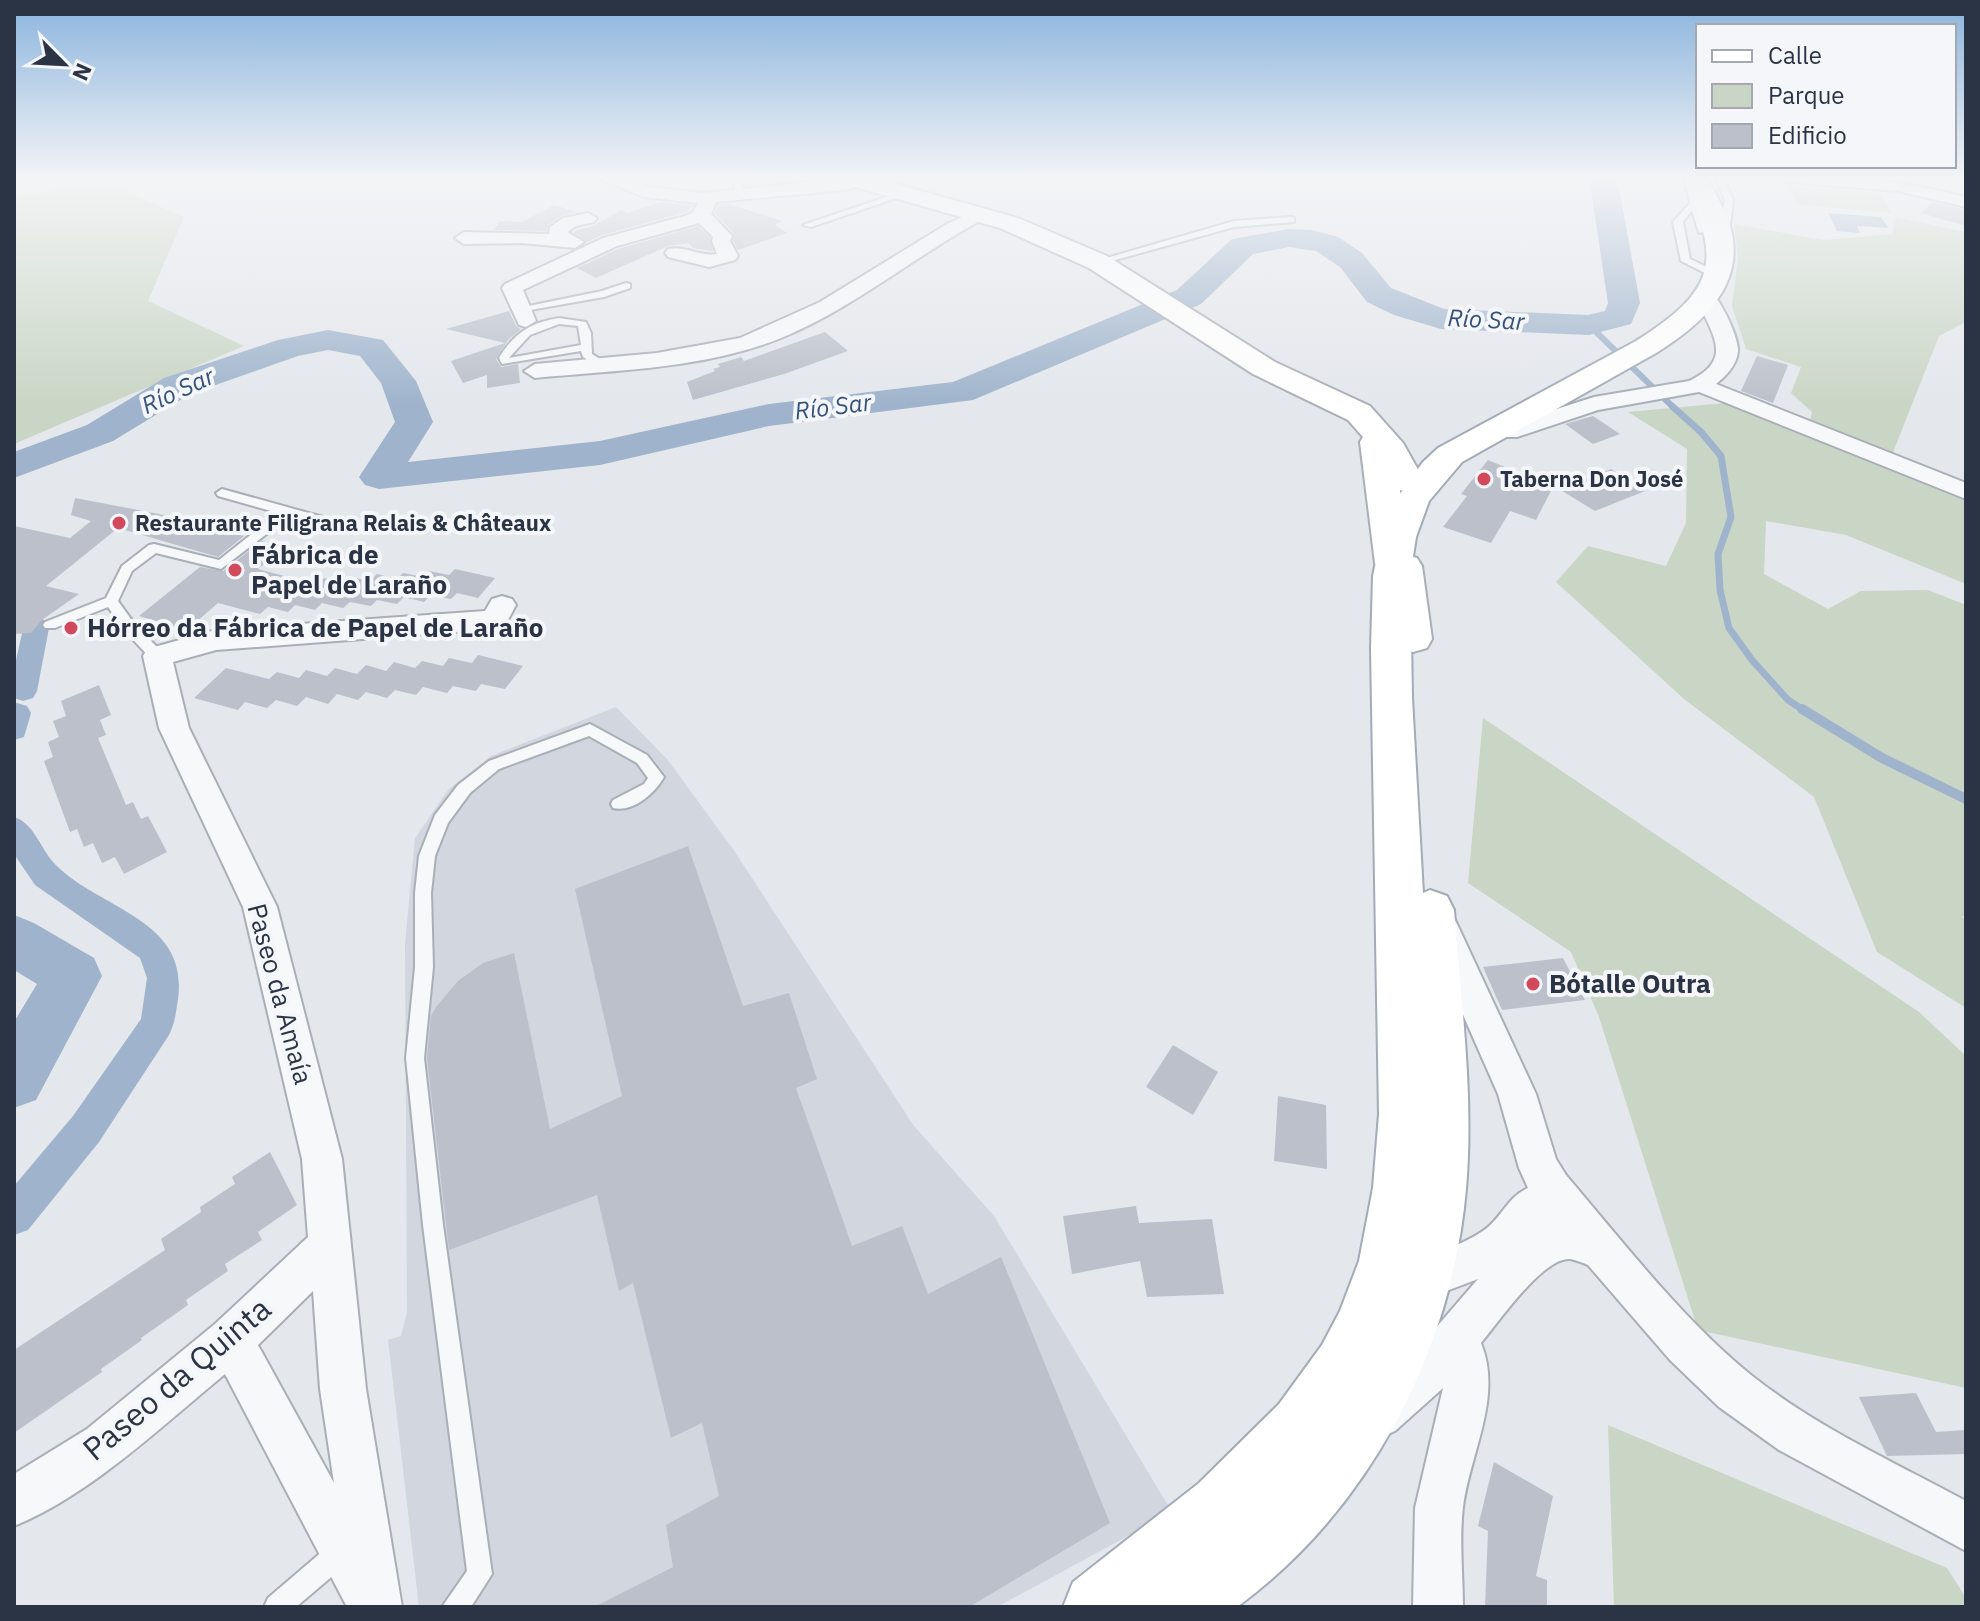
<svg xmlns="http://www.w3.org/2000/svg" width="1980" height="1621" viewBox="0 0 1980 1621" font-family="'IBM Plex Sans',sans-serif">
<rect width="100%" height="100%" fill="#e4e7ec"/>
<path fill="#d2d6de" d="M616 707 667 759 733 849 914 1126 994 1216 1172 1512 997 1607H419L388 1340 401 1336 407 1312 405 944 415 838 449 789 491 756Z"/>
<path fill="#c9d6c5" d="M109 184 184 217 148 301 244 346 14 444V196Z
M1787 186 1878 193 1892 213 1798 205Z
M1894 217 1966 232V322L1939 336 1892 455 1810 421 1812 412 1791 393 1801 367 1746 349 1732 306 1738 258 1734 224 1824 240 1893 234Z
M1725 403 1966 501V584L1846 535 1766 521 1764 574 1828 609 1861 591 1928 590 1966 605V914L1962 917 1966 920V1008L1877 952 1814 797 1684 699 1556 582 1588 546 1666 566 1686 523 1687 449 1628 412Z
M1483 718 1919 1012 1966 1056V1388L1698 1330 1599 1017 1571 952 1468 883Z
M1608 1425 1947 1568 1966 1598V1607H1614Z"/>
<path fill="#9fb4cc" d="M1828 213 1881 217 1889 228 1857 226 1860 233 1837 231Z"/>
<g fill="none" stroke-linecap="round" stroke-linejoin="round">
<path stroke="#9fb4cc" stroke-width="6" d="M1589 325 1675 409"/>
<path stroke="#9fb4cc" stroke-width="7" d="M1673 407 1701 432 1721 456 1731 517 1718 554 1720 590 1729 628 1752 660 1788 700 1805 711"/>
<path stroke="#9fb4cc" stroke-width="10" d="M1802 709 1882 758 1966 799"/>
<path fill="#9fb4cc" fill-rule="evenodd" d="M14 609 41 616 49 628 37 691 33 698 23 701 14 698V669L23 629 14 627Z
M17 703 27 706 31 713 24 737 14 740V704Z
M14 817C36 824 41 852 58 867 103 910 189 920 178 999 176 1012 175 1023 169 1035L99 1142 28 1230 14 1235V1186L73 1116 141 1019 147 978 140 958 35 885 14 854Z"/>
<path fill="#9fb4cc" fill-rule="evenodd" d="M1589 177H1617L1640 303 1631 324 1589 335 1441 329 1394 315 1367 302 1340 267 1316 251 1289 247 1253 254 1201 304 973 400 769 426 600 465 379 489 365 485 359 477 395 422 381 383 360 356 328 350 298 356 190 394 113 441 14 478V452L87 425 164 378 278 340 328 330 383 340 416 381 433 422 408 462 600 441 769 404 953 382 1177 290 1232 239 1289 229 1312 230 1338 237 1362 253 1391 288 1444 309 1588 315 1605 311 1608 303Z
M14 915 34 923 94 958 102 976 36 1100 14 1108V1022L37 984 14 970Z"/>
</g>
<path fill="#bbc0ca" d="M660 202 693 205 687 212 602 235 587 242 573 232 595 225 621 210 628 213Z
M1933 202 1966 210V226L1921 213Z
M729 204 782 221 775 225 787 233 738 250 733 241 734 234 715 213 718 205Z
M554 205 577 212 561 216 548 225 546 231 494 230 500 221 522 222Z
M698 226 710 238 713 251 693 248 689 243 668 246 596 278 577 268 618 249Z
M509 311 516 326 521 329 508 340 496 359 501 367 518 364 520 383 487 388V375L463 383 451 361 505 343 446 329Z
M825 332 848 351 784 374 693 400 687 382 715 371 713 369 720 367 718 364 741 357 744 361Z
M1757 356 1788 365 1773 403 1741 391Z
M1593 416 1620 434 1593 444 1565 424Z
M1488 460 1553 487 1536 520 1510 511 1491 543 1443 527 1467 496 1461 494Z
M1611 469 1645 491 1595 511 1559 489Z
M75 498 159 514 244 536 218 557 118 528 46 586 79 594 42 620 31 633 14 634V526L70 538 91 521 71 515Z
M262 541 285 547 258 569 318 585 324 578 343 583 350 577 370 581 377 574 397 579 403 573 423 577 429 571 449 575 455 569 495 578 478 598 457 593 451 599 431 595 424 602 404 597 397 604 377 600 371 606 350 602 343 608 322 603 315 610 295 605 288 612 268 607 260 614 218 603 187 630 139 616 200 567 223 571Z
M478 655 523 666 505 689 481 684 476 691 453 686 447 693 423 687 416 695 395 690 387 698 366 692 358 700 337 694 328 704 306 697 297 706 276 700 267 708 245 702 238 710 194 698 226 668 269 679 277 672 299 678 306 670 327 676 335 668 357 674 366 665 386 671 394 662 415 668 422 661 443 666 449 658 472 663Z
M99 685 111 715 100 720 106 735 98 738 126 805 133 802 141 819 148 816 167 852 124 874 115 857 102 863 93 843 84 847 77 829 70 832 44 761 53 757 48 742 59 737 53 721 66 716 61 701Z
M688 846 743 1006 789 993 817 1079 796 1088 852 1246 902 1226 928 1294 1001 1257 1110 1523 969 1607H594L673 1567 666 1525 719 1496 702 1423 671 1438 633 1283 619 1291 597 1195 449 1250 427 1058 431 1016 436 1007 458 981 483 963 514 953 550 1129 622 1096 575 889Z
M1563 958 1585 1000 1502 1010 1483 967Z
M1173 1045 1218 1072 1193 1115 1146 1087Z
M1278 1096 1326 1105 1327 1169 1274 1161Z
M270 1152 297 1205 258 1232 262 1240 225 1264 228 1271 186 1300 188 1305 141 1338 142 1340 101 1369 102 1372 14 1433V1350L165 1250 161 1239 201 1212 200 1207 235 1184 232 1177Z
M1136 1206 1139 1223 1212 1219 1224 1294 1147 1297 1140 1261 1072 1274 1063 1216Z
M1916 1393 1936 1432 1966 1430V1454L1887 1456 1859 1397Z
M1494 1462 1553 1496 1536 1576 1547 1580V1607H1485L1488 1531 1478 1526Z"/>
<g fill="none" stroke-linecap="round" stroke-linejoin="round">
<defs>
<path id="lane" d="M735 177H743L742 195 735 193Z
M1684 177H1692L1707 231 1699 233 1692 210 1683 222 1690 259 1711 269V273H1705L1681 261 1673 222 1690 203Z
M1715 177H1723L1733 200 1729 233 1724 236 1719 233 1725 200Z
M901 192 908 194 811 227 803 225Z
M1291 217 1294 218V222L1234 227 1101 264 1093 262 1234 221Z
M626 283 630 284V288L604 297 519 312 514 309 602 291Z
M559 318 586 322 591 333 592 354 605 362V366H597L583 357 581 351 502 364 499 358C513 334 531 322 559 318ZM559 324 578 326 581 345 509 358 530 335Z
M222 489 323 517 325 520 319 524 290 516 221 569 156 553 132 571 118 601 136 626 162 652 164 656 162 660H152L126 632 108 607 55 628H45L43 625 45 622 106 598 122 566 149 545 154 544 219 560 278 513 218 496 216 493Z
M590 724 647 755 664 777C655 793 633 813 613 808L611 804 613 800 644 784 648 778 637 763 589 736 499 769 470 793 448 823 435 856 431 893 433 967 424 1058 443 1225 492 1574 471 1607H442L467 1571 423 1225 406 1058 415 967V893L419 856 435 815 458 785 489 761Z
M340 1541 349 1544 352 1553 349 1562 296 1607H264L268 1598 331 1544Z"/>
<path id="street" d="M602 177H624L648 187 703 193 857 177H886L883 181 844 190 716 202 711 214 732 236 730 241 738 256 735 260 709 267 668 257 665 253 668 249C685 245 700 257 717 254L712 241 713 237 699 223 617 246 523 290 536 321 526 327 519 325 502 288 505 284 603 238 688 215 693 212 698 203 644 197 604 181Z
M1779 177C1846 174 1901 181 1966 197V207L1898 191 1788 182Z
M979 209 985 210 988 214 985 218C916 255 854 308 781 338 704 369 617 370 535 378L524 371 535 364 657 353 740 338 820 302 947 224Z
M588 213 597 218 594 222 576 226 567 232 584 242 575 248 522 243 464 244 455 238 464 232 549 234 550 227 563 218Z
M1706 289C1718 292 1739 338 1738 351 1737 365 1726 376 1716 384L1966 483V499L1699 392 1598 410 1517 437H1501L1497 432 1501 427 1594 397 1689 381C1738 358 1708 331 1696 295Z
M502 596 512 599 516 605 504 627 494 629 216 650 173 662 189 728 277 907 342 1159 366 1389 402 1607H347L225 1374C162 1426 90 1495 14 1526V1474L87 1429 215 1324 308 1237 302 1159 243 907 159 728 143 656 147 649 216 630 485 611 492 599ZM313 1291 320 1389 334 1483 258 1345Z
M1440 909 1452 914 1457 924 1536 1094 1556 1159 1566 1175C1623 1242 1683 1320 1751 1375 1816 1427 1894 1462 1966 1501V1551L1779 1450 1719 1407 1670 1360 1588 1265C1583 1263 1576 1260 1570 1259 1543 1257 1498 1323 1481 1343 1503 1397 1470 1453 1463 1507 1459 1540 1463 1574 1463 1607H1413L1415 1508 1443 1388 1395 1431 1379 1438 1363 1431 1356 1415 1363 1399 1402 1367 1478 1279 1423 1300 1408 1294 1402 1279 1408 1264C1433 1253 1461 1246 1483 1231 1502 1218 1507 1197 1528 1188L1519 1168 1498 1094 1423 924 1428 914Z"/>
<path id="secondary" d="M834 177H871L1018 218 1107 256 1275 362 1370 406 1403 443 1425 482 1420 489 1408 492 1400 490 1410 556 1417 558 1422 566 1432 639 1427 648 1413 652 1399 648 1394 639 1387 573 1380 571 1375 563 1360 442 1363 437 1348 420 1253 374 1089 268 1000 228 838 182Z"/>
<path id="primary" d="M1683 177H1707C1716 195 1728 214 1732 234 1743 289 1698 327 1656 353L1462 462 1429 501 1416 537 1410 576 1412 698 1423 893 1430 890 1447 896 1454 910C1461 1002 1474 1096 1466 1189 1452 1351 1369 1510 1237 1607H1063L1073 1582 1199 1483 1279 1404 1322 1345 1340 1311 1359 1261 1373 1188 1379 1114 1371 648 1373 576 1381 537 1395 501 1423 462 1438 448 1636 341C1718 289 1721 262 1683 177Z"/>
</defs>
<use href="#lane" stroke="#a9aeb7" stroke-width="4"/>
<use href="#street" stroke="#a9aeb7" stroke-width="4"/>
<use href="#secondary" stroke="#a9aeb7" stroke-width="4"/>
<use href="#primary" stroke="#a3abb8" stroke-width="4"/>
<use href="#lane" fill="#f7f8fa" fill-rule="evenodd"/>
<use href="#street" fill="#f7f8fa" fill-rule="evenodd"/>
<use href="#secondary" fill="#fff" fill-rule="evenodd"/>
<use href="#primary" fill="#fff" fill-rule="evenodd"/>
</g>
<linearGradient id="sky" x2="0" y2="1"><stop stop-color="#8bb4dd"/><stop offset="0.44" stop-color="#f3f4f6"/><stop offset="1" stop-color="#f3f4f6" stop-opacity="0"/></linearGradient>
<rect width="1980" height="404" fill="url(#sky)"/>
<g fill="#d1495b" stroke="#f4f6f9" stroke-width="3">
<circle cx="1484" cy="479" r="8"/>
<circle cx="119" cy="523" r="8"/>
<circle cx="235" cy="570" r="8"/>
<circle cx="71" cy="628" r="8"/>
<circle cx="1533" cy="984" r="8"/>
</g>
<g text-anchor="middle" stroke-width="8" stroke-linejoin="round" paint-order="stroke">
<g font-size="22" font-weight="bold" fill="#2b3445" stroke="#f4f6f9" text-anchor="start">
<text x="1500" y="487">Taberna Don José</text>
<text x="135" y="531">Restaurante Filigrana Relais &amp; Châteaux</text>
</g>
<g font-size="24" font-style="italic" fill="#34527a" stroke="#f4f6f9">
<text transform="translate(1486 320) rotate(3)" y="8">Río Sar</text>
<text transform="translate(178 391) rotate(-25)" y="8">Río Sar</text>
<text transform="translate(833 407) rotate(-7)" y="8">Río Sar</text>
</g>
<g font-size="26" font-weight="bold" fill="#2b3445" stroke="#f4f6f9" text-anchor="start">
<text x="251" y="564">Fábrica de<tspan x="251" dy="30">Papel de Laraño</tspan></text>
<text x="87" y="637">Hórreo da Fábrica de Papel de Laraño</text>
<text x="1549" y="993">Bótalle Outra</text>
</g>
<g font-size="26" fill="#2b3445" stroke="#f4f6f9">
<text transform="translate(280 994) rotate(75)" y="9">Paseo da Amaía</text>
</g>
<g font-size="32" fill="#2b3445" stroke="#f4f6f9">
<text transform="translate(177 1379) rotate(-40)" y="11">Paseo da Quinta</text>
</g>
</g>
<rect width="1980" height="1621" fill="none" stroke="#2b3445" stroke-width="32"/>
<rect x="1696" y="24" width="260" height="144" fill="#f4f6f9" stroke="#a4a8b1" stroke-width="2"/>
<rect x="1712" y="50" width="40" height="12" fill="#ffffff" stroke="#a4a8b1" stroke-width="2"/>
<text x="1768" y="64" font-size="24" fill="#2b3445">Calle</text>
<rect x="1712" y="84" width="40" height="24" fill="#c9d6c5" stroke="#a4a8b1" stroke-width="2"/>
<text x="1768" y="104" font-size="24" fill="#2b3445">Parque</text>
<rect x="1712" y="124" width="40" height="24" fill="#bbc0ca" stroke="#a4a8b1" stroke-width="2"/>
<text x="1768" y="144" font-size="24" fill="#2b3445">Edificio</text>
<g transform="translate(64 64) rotate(114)" stroke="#f4f6f9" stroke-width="6" paint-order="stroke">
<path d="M0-6L14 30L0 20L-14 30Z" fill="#2b3445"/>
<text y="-12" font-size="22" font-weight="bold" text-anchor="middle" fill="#2b3445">N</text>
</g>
</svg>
